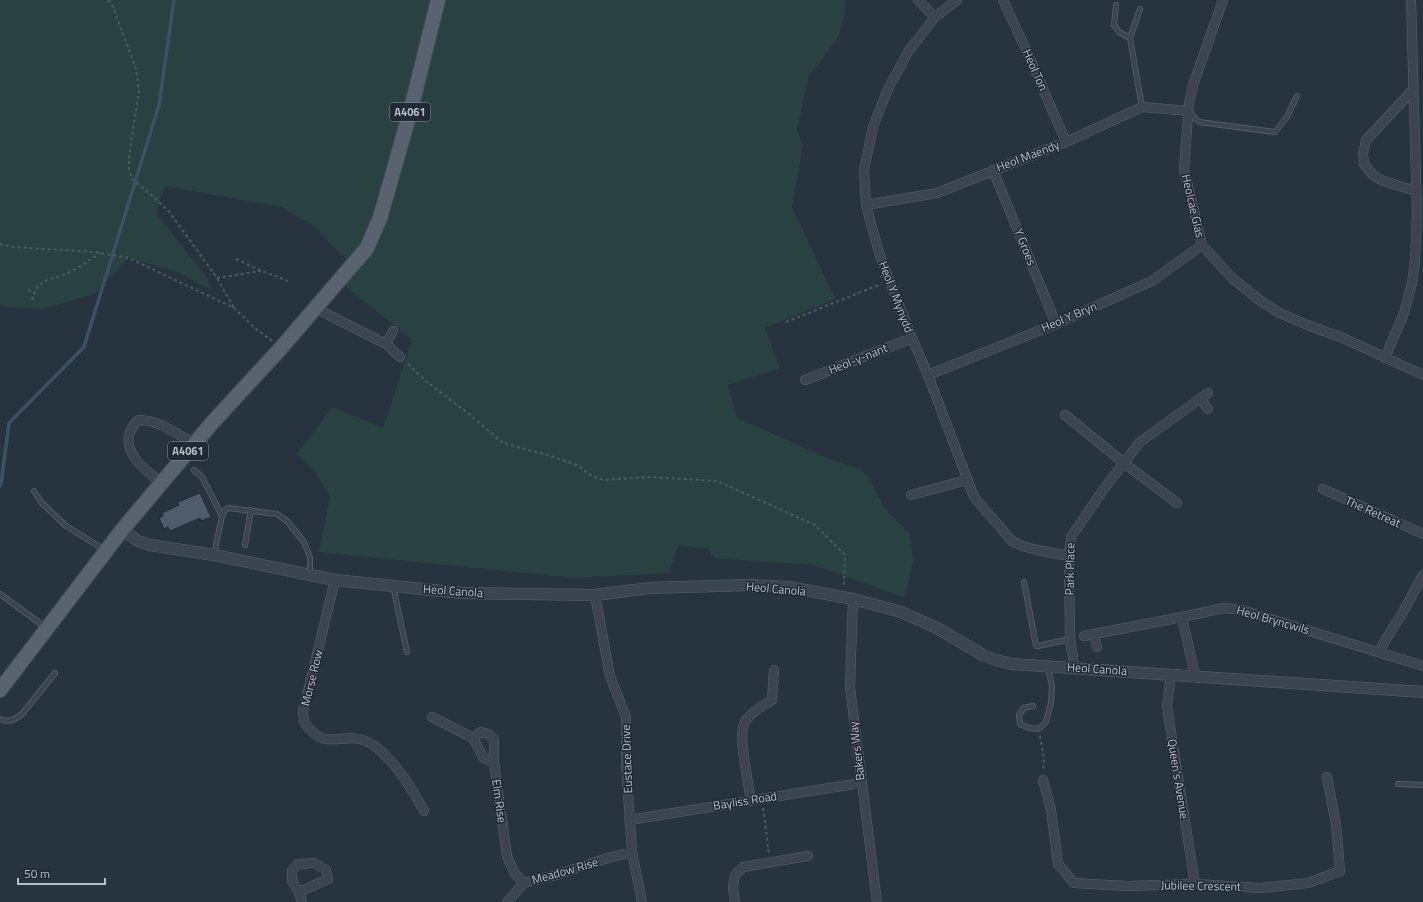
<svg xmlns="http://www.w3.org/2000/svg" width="1423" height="902" viewBox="0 0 1423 902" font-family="'Titillium Web',sans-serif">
<rect width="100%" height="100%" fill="#27333f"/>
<path fill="#2a4141" d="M0 0H845L844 20 837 40 809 75 797 130 803 146 792 207 835 299 765 328 780 368 728 385 737 418 832 460 860 469 869 477 884 508 910 534 913 560 905 598 814 565 714 558 708 549 678 545 669 573 574 578 319 552 330 497 315 472 297 454 333 407 383 428 412 340 339 281 352 266 314 226 281 207 165 186 156 213 205 275 213 291 177 272 129 258 95 294 44 309 6 307 0 304Z"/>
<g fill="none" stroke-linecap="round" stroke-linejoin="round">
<path stroke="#3d5166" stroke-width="3.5" d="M0 486 1 484 9 423 84 347 159 105 174 0"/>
</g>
<path fill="#505c69" stroke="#222b36" d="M200 493 211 517 201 521 200 518 170 531 168 527 164 529 159 518 163 516 162 513 179 505 178 502Z"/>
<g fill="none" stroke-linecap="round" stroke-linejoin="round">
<defs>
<path id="service" d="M1116 5 1114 25 1119 32 1130 38
M1140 9 1130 38 1142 107
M1189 112 1199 122 1275 132 1287 117 1297 96
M194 470 202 477 222 516
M34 491 41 502 66 526 105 550
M245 545 251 510
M214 555 222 516 225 510 228 508 277 514 287 521 304 542 310 557V574
M1024 582 1036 646H1038L1070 639
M393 586 407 652
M0 594 45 627
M1033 706 1024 708 1019 715 1020 724 1029 728 1039 729 1046 722 1051 703 1052 686 1048 667
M0 719C9 723 14 720 22 714L55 673
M1398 784 1423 785"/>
<path id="minor" d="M918 0 935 17
M957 0 935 17 908 52 887 91 873 127 864 170 866 205 880 256 912 338 928 375 974 497 1012 541 1022 546 1037 550 1069 556
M1003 0 1027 52 1066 142
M1223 0 1193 85 1189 103 1184 169 1202 245 1232 278 1262 302 1280 313 1307 325 1343 338 1423 375
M1413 90 1366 140 1363 154 1364 164 1373 175 1383 181 1416 191
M993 170 1056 324
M866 205 937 193 1066 142 1142 107 1189 111
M315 308 386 344 400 357
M386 344 393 331
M1385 358 1404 313 1412 283 1415 261 1417 214 1411 0
M928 375 1056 324 1152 281 1202 245
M805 380 912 338
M1201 399 1208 409
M1065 415 1124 463 1177 503
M161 483C148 471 125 457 129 435 131 429 133 424 139 420 159 420 177 434 194 444
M1323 489 1423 534
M911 495 967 480
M335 580 303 712C304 715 303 719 304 721 307 728 318 738 325 739 344 741 356 733 373 745 393 758 413 790 424 811
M595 595 610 676 626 717V764L632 852 642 902
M853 599 850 687 877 902
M1182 617 1195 676
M1094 634 1097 647
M1084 636 1182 617 1224 608 1242 610 1423 666
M1379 652 1383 644 1403 612 1423 575
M1073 668V658L1070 639 1069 556 1071 537 1103 490 1140 442 1208 393
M1171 674 1167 707 1195 884
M432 717 473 738
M473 738 481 732 488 734 494 739V763L507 856 515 874 524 883
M473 738 483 757 494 763
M1043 780 1051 810 1058 864 1074 883 1127 886 1195 884 1260 888 1308 883 1340 871 1336 824 1327 777
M751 801C749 784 739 742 743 727 746 715 762 706 772 700L774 670
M629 820 861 783
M299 892 328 879 326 870 314 863 298 864 292 870V881L299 892 302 902
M507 902 524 883 556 875 608 858 632 852
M735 902 733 887 735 875 743 867 808 856"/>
<path id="tertiary" d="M122 530 138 541 150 545 214 555 335 580 461 593 595 595 650 588 749 585 789 587 853 599 901 612 937 628 983 655 996 660 1012 664 1423 692"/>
<path id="primary" d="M0 690 122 530 212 423 281 348 367 248 380 218 411 109 438 0"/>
</defs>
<use href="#service" stroke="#59626c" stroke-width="6"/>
<use href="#minor" stroke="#59626c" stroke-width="10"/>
<use href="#tertiary" stroke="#59626c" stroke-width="12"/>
<use href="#primary" stroke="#47505b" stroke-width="16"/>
<path stroke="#495d5f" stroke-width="2" stroke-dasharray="3 3" stroke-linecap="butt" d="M108 0 113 7 136 69 139 91 129 155V170L132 179 155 198 170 213 217 278 234 308
M0 244 13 247 94 252 129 258 234 308 256 329 272 341
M236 259 262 271 288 281
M217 278 261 271
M28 290 34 293
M32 300 37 287 47 280 64 275 81 266 100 253
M786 322 881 284
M408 364 426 381 470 415 503 443 551 456 579 466 590 475 603 480 650 477 717 481 815 525 845 555 844 586
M1040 736 1044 759 1043 771
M763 808 769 854"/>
<use href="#service" stroke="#3b444f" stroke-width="4.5"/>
<use href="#minor" stroke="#3b444f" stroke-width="9"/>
<use href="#tertiary" stroke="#3b444f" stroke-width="11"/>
<use href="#primary" stroke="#59636f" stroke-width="14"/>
</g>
<g text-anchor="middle" stroke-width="3" stroke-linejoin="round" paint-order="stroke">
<g fill="#202934" stroke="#8a929c" stroke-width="1">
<rect x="390" y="103" width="40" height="18" rx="3"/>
<rect x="168" y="442" width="40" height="18" rx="3"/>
</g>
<g font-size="11" font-weight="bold" fill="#b7bfc9">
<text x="410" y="116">A4061</text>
<text x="188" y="455">A4061</text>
</g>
<g font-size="12" fill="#b7bfc9" stroke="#202934">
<text transform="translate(1035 70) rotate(66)" y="4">Heol Ton</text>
<text transform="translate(1028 156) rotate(-21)" y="4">Heol Maendy</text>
<text transform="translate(1193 206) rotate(77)" y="4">Heolcae Glas</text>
<text transform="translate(1025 247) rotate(68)" y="4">Y Groes</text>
<text transform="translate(896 297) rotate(69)" y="4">Heol Y Mynydd</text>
<text transform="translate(1069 317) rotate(-23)" y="4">Heol Y Bryn</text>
<text transform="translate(858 359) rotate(-22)" y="4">Heol-y-nant</text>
<text transform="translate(1373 512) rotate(24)" y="4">The Retreat</text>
<text transform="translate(1070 569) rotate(-89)" y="4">Park Place</text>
<text transform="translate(776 589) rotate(5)" y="4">Heol Canola</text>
<text transform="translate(453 591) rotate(4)" y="4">Heol Canola</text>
<text transform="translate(1273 620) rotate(16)" y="4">Heol Bryncwils</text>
<text transform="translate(1097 669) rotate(4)" y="4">Heol Canola</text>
<text transform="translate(312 678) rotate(-76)" y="4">Morse Row</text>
<text transform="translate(857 751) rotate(-97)" y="4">Bakers Way</text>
<text transform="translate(627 759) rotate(-92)" y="4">Eustace Drive</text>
<text transform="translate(1178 779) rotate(81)" y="4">Queen's Avenue</text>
<text transform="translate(499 801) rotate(82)" y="4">Elm Rise</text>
<text transform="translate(745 801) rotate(-9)" y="4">Bayliss Road</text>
<text transform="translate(565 871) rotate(-16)" y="4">Meadow Rise</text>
<text transform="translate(1201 886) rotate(1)" y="4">Jubilee Crescent</text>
</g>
</g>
<path d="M18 878v6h87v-6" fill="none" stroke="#b7bfc9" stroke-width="2"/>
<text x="24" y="878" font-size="12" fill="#b7bfc9" stroke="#202934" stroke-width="3" paint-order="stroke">50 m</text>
</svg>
